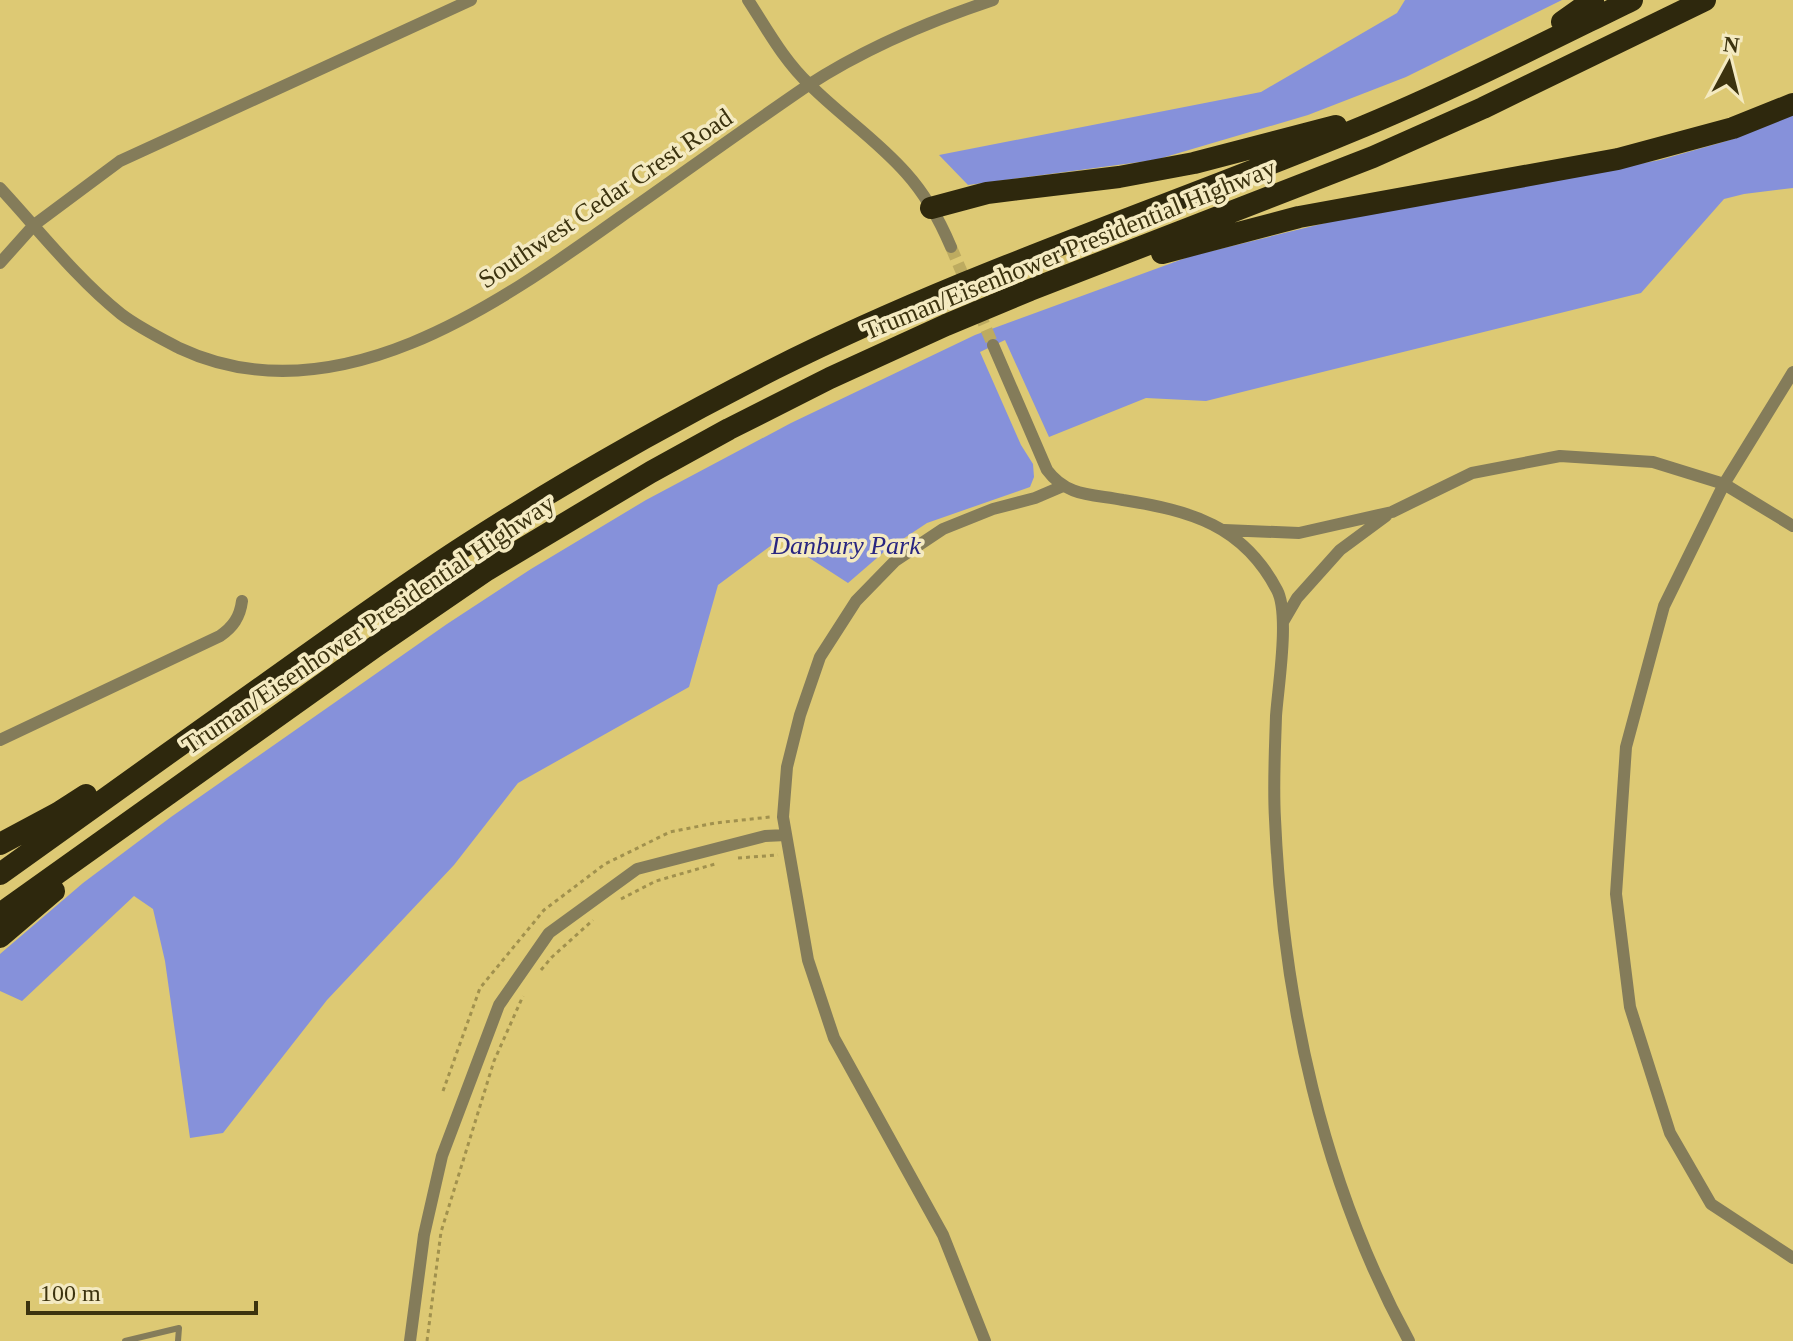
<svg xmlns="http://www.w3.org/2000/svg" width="1793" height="1341" viewBox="0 0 1793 1341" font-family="Georgia,serif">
<rect width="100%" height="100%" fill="#ddc974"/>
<path fill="#8691da" d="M1405 0H1562L1406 77 1308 115 1155 160 968 185 939 155 1261 92 1397 13Z
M1793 115V188L1744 194 1724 199 1641 293 1206 401 1146 398 1049 437 1005 340 980 352 1021 445 1033 464 1034 477 1030 487 927 523 885 551 848 583 780 539 718 585 689 687 518 783 454 865 327 1000 223 1133 190 1138 165 961 153 909 134 896 22 1001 0 991V954L83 883 171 817 447 624 531 569 646 500 791 423 975 335 1191 256 1350 217 1660 160 1730 140Z"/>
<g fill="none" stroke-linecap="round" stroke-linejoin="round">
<path stroke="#bdab60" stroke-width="12" stroke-dasharray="12 6" stroke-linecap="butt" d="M951 247 993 345"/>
<path stroke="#a1914e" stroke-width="3" stroke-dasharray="4 4" stroke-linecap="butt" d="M738 858 778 855
M621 899 656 881 715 864
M541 970 552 957 593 920
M443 1091 480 988 544 910 605 864 670 832 715 823 770 817
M427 1341 441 1232 494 1061 523 996"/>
<path stroke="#847c5a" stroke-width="6" d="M125 1341 179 1328 178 1341"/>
<path stroke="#847c5a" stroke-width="12" d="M748 0C767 29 784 61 810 85 841 116 877 140 906 173 925 194 940 221 951 247
M0 188C38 229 77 279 121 314 138 327 160 338 179 348 334 421 497 305 619 218 682 174 744 129 807 86 865 48 927 22 993 0
M0 263 34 225 120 161 471 0
M993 345 1047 470C1067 497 1093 494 1123 500 1191 511 1243 525 1277 590 1290 614 1278 687 1276 716 1275 750 1273 785 1275 819 1283 999 1322 1182 1409 1341
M1793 372 1724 484 1664 606 1626 747 1616 894 1630 1007 1670 1133 1711 1204 1793 1258
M1224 530 1299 533 1392 512 1472 473 1560 456 1653 462 1724 484 1793 526
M1283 622 1297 598 1340 550 1386 516
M0 740 220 636C233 627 240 617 242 601
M410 1341 424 1235 442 1156 499 1005 549 933 637 869 765 836 786 835
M985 1341 943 1235 834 1038 808 960 783 817 787 767 800 715 820 657 856 601 895 561 943 529 993 509 1035 498 1063 486"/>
<path stroke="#2e280d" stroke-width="22" d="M1562 22 1593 0
M931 208 987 193 1119 177 1194 163 1336 126
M1162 253 1299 217 1618 159 1733 128 1793 104
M0 844 58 813 86 795
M0 874C89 810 177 747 266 684 332 637 398 589 466 545 565 481 668 423 774 369 955 278 1148 214 1335 138 1436 98 1534 48 1632 0
M0 914 376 646 487 570 651 472 729 429 830 378 946 325 1030 290 1373 157 1483 108 1705 0
M0 937 54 891"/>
</g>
<g text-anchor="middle" stroke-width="7" stroke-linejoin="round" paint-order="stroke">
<g font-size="26" fill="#3c330f" stroke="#f4eac1">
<text transform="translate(605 198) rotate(-34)" y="9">Southwest Cedar Crest Road</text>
<text transform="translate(1069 249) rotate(-22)" y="9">Truman/Eisenhower Presidential Highway</text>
<text transform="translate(368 624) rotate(-34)" y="9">Truman/Eisenhower Presidential Highway</text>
</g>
<g font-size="26" font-style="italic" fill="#292681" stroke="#f4eac1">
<text x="846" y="554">Danbury Park</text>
</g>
</g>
<g transform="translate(1729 64) rotate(7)" stroke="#f4eac1" stroke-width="6" paint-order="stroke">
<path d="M0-6L14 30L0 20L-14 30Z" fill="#3c330f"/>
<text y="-12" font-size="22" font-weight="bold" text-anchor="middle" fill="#3c330f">N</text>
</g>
<path d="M28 1301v12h228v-12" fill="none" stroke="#3c330f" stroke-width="4"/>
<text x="40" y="1301" font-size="24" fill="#3c330f" stroke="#f4eac1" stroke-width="6" paint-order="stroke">100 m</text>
</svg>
